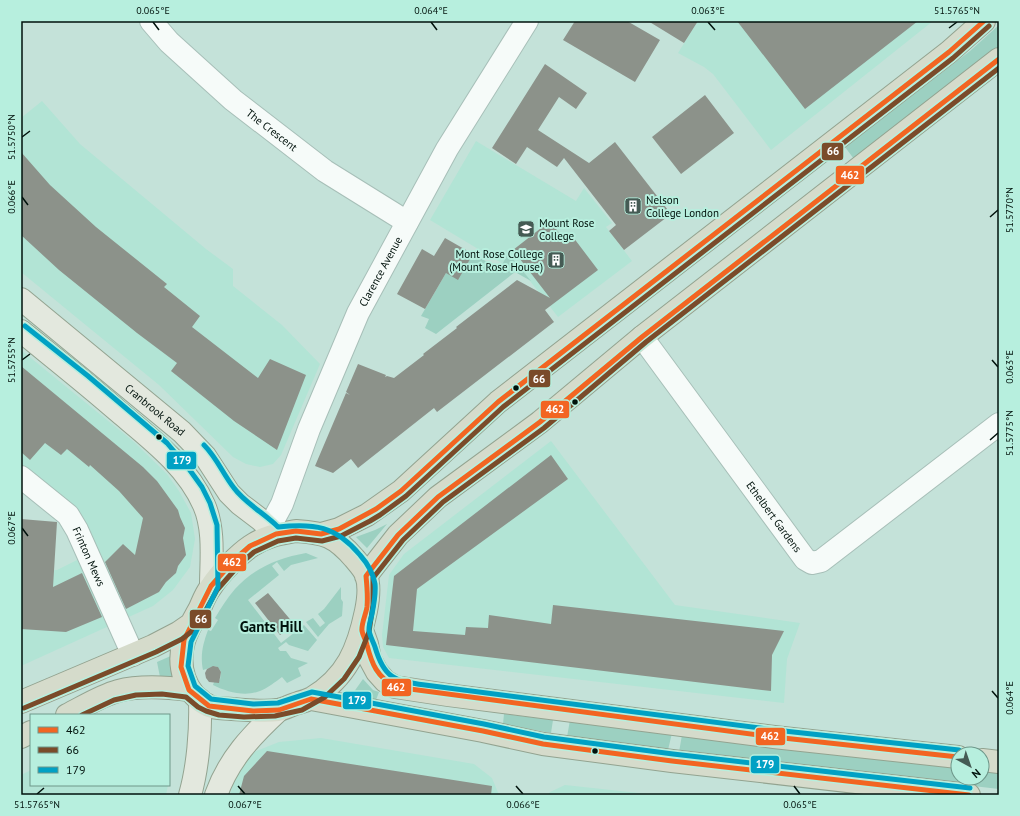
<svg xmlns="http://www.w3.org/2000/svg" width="1020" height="816" viewBox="0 0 1020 816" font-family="'PT Sans',sans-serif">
<rect width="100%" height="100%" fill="#c4e2d9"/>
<path fill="#b2e4d5" d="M698 21H933L771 150 713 74 704 67 678 53Z
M42 101 80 144 206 249 233 269V286L282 325 320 364 281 455 273 464 260 467 246 464 233 457 159 385 21 272V118Z
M476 141 576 201 584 188 612 223 606 227 632 261 558 317 509 254 503 264 430 220Z
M21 350 134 442 167 474 179 491 191 513 195 539 190 567 173 590 153 606 21 666V572L57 570 81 558 65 522 21 485Z
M551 441 675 605 800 623 787 659 784 703 389 658 383 647 382 635 389 575 404 554Z
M321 738 474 764 492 778 499 795H230L236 772 254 752 279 742Z
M31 770V785H168L166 795H21V775Z
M565 785 657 795H548L550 792Z"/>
<path fill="#9cd0c1" d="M999 25V47L988 57 854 159 845 147 970 51Z
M508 253 531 281 515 272 436 334 425 328 429 319 421 316 446 273 473 254 500 269Z
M387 524 367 548 356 537 375 530Z
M306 553 318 558 291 565 284 571 277 562 272 566 279 575 248 600 281 643 304 625 317 640 308 651 289 645 286 642 278 648 280 651H286L291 658 308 663 298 668 301 676 287 683 282 677C275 682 268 688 260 691 245 697 227 692 213 685L214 682 220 680 221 672C217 662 211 668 203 670 200 655 203 644 208 630L211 631 218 620 215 618C221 608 227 598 235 589 254 568 278 558 306 553Z
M341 587V599L343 602 342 616 329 624 318 637 306 622 313 618 320 627 325 623 318 614 324 609Z
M173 655 177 686 161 682 157 662Z
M363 679 373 690 379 692 376 700 351 696Z
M504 714 553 720 551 733 503 724Z
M570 720 672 733 668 750 567 737Z
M682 735 958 768V778H982V771L999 773V789L679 752Z"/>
<path fill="#8c928a" d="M575 21H627L660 40 635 82 563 40Z
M648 21H698L684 43Z
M737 21H918L805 109Z
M545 64 587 93 576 109 559 97 538 130 589 163 615 142 671 214 624 250 609 231 616 225 564 158 557 167 527 147 516 164 492 148Z
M705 95 734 133 681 174 652 137Z
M21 152 50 185 96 227 167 284 164 287 200 316 192 327 258 378 270 359 306 375 277 450 234 421 171 371 177 363 137 333 59 270 21 235Z
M550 221 563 238 570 233 598 270 545 310 554 322 437 412 434 408 358 468 351 459 333 473 315 466 346 393 350 395 346 392 358 364 386 375 385 377 387 376 394 378 424 355 423 354 457 328 456 327 517 280 550 298 513 250Z
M445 238 473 254 458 280 446 273 425 309 397 294 422 249 434 256Z
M21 366 143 467 157 481 178 510 180 517 185 528 183 538 186 555 178 566 176 573 166 582 159 592 126 609 105 562 123 544 135 555 143 518 119 491 90 465 89 467 67 449 61 455 45 443 30 460 21 452Z
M551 455 568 479 417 589 413 631 465 635 466 627 488 628 489 615 551 624 553 605 784 631 772 655 771 691 386 645 394 576Z
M21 519 57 522 53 587 82 573 102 617 66 632 21 629Z
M268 593 294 624 280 635 255 603Z
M213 666 218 667 221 672 219 683 209 682 206 678 205 673 207 669Z
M267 751 492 786 491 795H239L244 776Z"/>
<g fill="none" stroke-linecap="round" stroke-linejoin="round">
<defs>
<g id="street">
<path id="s1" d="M151 21 169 42 233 100 325 171 407 222"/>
<path id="s2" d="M642 337 805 559 812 563 821 561 999 424"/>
<path id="s3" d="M21 477 68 515 77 530 133 655"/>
<path id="s4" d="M265 538 269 528 282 504 309 429 358 313 447 149 527 21"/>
</g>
<g id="primary">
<path id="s5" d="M21 299 182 432 205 456 229 493 240 504 261 520 276 534"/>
<path d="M21 331C54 358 87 384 119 412 151 439 187 466 204 505 215 530 211 561 211 586"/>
<path d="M190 795C198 767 201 730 200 700"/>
<path d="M216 795C229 759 251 736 279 710"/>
</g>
<path id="highway" d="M296 531C325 533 335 536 354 558 358 563 364 569 366 575 370 585 368 601 366 611 358 649 347 677 312 698 308 700 302 702 298 703 291 705 284 709 278 710 263 712 247 710 232 709 225 708 215 709 209 706 184 694 177 665 184 641 187 630 194 619 200 608 203 601 206 593 211 587 219 574 239 554 251 546 265 536 280 534 296 531Z
M321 534 339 529 367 515 401 491 498 402 949 52 984 21
M366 576 398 535 438 497 540 422 642 337 999 59
M362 630 367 644 370 659 377 672 385 681 395 687 448 695 774 737 958 757
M311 699 483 731 543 744 672 761 969 795
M21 702 153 646 178 633 191 624
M67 715C83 707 100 696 118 691 141 685 166 687 189 690
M21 737 31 732
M982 760 999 762"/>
</defs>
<use href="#street" stroke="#a7bfb8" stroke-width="24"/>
<use href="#primary" stroke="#93a390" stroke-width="24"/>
<use href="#highway" stroke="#93a390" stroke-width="24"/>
<use href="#street" stroke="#f6fbf9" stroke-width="22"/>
<use href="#primary" stroke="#e3e8de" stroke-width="22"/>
<use href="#highway" stroke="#d5dbcb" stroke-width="22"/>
<defs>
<path id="bus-1" d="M958 757 774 737 395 687C377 676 372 665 367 645 366 640 363 636 362 631 361 624 366 614 367 607 368 596 367 586 366 576L398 535 438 497 540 422 642 337 999 59
M969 795 672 761 543 744 483 731 311 699 279 710 253 711 209 706 189 690 181 667 184 640 211 586 234 560 250 546 276 534 296 531 321 534 339 529 376 509 401 491 498 402 949 52 984 21"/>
<path id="bus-2" d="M24 708 156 652 182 639 196 628 217 590 239 565 254 552 278 541 296 538 322 541 341 536 370 521 380 515 406 496 503 407 953 58 989 26
M82 715 114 700 136 695 162 694 186 697 198 707 206 711 219 715 244 717 275 716 302 710 325 697 344 679 359 657 369 632 373 605V578L403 540 443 502 544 428 646 342 999 68"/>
<path id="bus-3" d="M25 326 88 376 167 443 189 469 202 487 210 503 217 525 218 587 191 642 188 666 195 686 211 699 253 704 278 703 312 692 484 724 544 737 673 754 970 788
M204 445C217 458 223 474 234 488 245 503 265 514 278 527 314 523 336 526 360 555 368 564 373 572 375 584 376 594 374 604 372 614 371 619 369 624 369 629 369 635 373 641 375 647 384 678 394 681 425 685L775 730 959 750"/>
</defs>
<use href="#bus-1" stroke="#b7efde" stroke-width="8"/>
<use href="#bus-2" stroke="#b7efde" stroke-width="8"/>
<use href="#bus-3" stroke="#b7efde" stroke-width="8"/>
<use href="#bus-1" stroke="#f26522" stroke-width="5"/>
<use href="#bus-2" stroke="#7a4b2a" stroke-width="5"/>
<use href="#bus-3" stroke="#00a1c4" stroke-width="5"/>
</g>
<path fill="none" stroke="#00120c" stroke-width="1.5" d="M153 22 159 30M431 22 437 30M708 22 715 30M949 28 957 22M22 137 30 131M22 197 28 205M990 217 998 210M22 360 30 354M992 360 998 367M990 440 998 433M22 528 28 536M992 691 998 698M238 786 245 794M516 786 523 794M794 786 800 794M37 794 44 788"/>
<defs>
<symbol id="building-square" viewBox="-11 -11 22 22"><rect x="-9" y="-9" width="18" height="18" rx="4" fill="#455b54" stroke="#b7efde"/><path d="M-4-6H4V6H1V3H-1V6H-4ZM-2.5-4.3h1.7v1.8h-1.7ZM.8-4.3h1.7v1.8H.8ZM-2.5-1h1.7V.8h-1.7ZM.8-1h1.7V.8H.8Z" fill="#fff"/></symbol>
<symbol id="university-square" viewBox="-11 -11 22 22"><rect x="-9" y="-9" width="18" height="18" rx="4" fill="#455b54" stroke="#b7efde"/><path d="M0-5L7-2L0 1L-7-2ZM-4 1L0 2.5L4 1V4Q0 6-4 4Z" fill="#fff"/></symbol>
</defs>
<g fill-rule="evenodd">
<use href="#building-square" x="623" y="196" width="20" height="20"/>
<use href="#university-square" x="516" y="219" width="20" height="20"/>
<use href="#building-square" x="546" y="250" width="20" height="20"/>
</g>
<g fill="#00120c" stroke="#b7efde" stroke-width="1.5">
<circle cx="516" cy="388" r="3.5"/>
<circle cx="575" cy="402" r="3.5"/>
<circle cx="159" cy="437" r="3.5"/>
<circle cx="595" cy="751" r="3.5"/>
</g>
<g text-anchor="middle" stroke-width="4" stroke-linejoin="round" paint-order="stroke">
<g font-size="11" fill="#00120c" stroke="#b7efde">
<text dy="4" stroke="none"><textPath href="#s1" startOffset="163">The Crescent</textPath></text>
<text dy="4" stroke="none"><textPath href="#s4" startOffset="291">Clarence Avenue</textPath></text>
<text dy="4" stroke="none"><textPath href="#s5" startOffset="174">Cranbrook Road</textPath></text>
<text dy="4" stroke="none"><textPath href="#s2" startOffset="223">Ethelbert Gardens</textPath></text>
<text dy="4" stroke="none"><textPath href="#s3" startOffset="107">Frinton Mews</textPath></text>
</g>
<g font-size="11" fill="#00120c" stroke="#b7efde" text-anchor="start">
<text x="646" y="204">Nelson<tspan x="646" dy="13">College London</tspan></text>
<text x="539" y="227">Mount Rose<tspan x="539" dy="13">College</tspan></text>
<text x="543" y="258" text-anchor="end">Mont Rose College<tspan x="543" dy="13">(Mount Rose House)</tspan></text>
</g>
<g font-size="15" font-weight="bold" fill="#00120c" stroke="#b7efde">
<text x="271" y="632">Gants Hill</text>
</g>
</g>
<g stroke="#b7efde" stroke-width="1.5">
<rect x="821" y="142" width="23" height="19" rx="4" fill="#7a4b2a"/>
<rect x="835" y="165" width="30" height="20" rx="4" fill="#f26522"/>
<rect x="528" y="369" width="23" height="19" rx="4" fill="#7a4b2a"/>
<rect x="540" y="400" width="30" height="19" rx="4" fill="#f26522"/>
<rect x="166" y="451" width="31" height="19" rx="4" fill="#00a1c4"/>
<rect x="217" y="553" width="30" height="19" rx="4" fill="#f26522"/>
<rect x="189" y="609" width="23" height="20" rx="4" fill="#7a4b2a"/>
<rect x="381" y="678" width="31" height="19" rx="4" fill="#f26522"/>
<rect x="342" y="691" width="30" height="19" rx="4" fill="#00a1c4"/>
<rect x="755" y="727" width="31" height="19" rx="4" fill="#f26522"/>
<rect x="750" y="755" width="30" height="19" rx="4" fill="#00a1c4"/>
</g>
<g font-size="11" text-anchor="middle" font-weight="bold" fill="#fff">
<text x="833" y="155">66</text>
<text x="850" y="179">462</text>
<text x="539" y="383">66</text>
<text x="555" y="413">462</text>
<text x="182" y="464">179</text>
<text x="232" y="566">462</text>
<text x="201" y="623">66</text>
<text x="396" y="691">462</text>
<text x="357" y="704">179</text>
<text x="770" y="740">462</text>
<text x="765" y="768">179</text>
</g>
<rect width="1020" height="816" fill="none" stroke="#b7efde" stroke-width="44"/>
<rect x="30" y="714" width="140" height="72" fill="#b7efde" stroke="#6e978a"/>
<rect x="38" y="727" width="20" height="6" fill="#f26522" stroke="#6e978a"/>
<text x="66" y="734" font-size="12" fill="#00120c">462</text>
<rect x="38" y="747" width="20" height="6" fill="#7a4b2a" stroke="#6e978a"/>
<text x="66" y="754" font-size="12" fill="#00120c">66</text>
<rect x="38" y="767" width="20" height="6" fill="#00a1c4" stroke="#6e978a"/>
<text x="66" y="774" font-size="12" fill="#00120c">179</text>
<g transform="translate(970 766) rotate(140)"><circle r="19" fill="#b7efde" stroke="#6e978a"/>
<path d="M0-3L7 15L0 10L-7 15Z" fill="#455b54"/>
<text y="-6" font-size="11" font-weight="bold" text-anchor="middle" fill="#00120c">N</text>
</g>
<rect x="22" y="22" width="976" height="772" fill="none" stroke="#00120c" stroke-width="1.5"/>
<g font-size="10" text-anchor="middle" fill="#00120c">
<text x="153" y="14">0.065°E</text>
<text x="431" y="14">0.064°E</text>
<text x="708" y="14">0.063°E</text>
<text x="957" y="14">51.5765°N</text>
<text transform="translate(11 137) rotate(-90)" y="4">51.5750°N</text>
<text transform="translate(11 197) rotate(-90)" y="4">0.066°E</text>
<text transform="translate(1009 210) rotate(-90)" y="4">51.5770°N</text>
<text transform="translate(11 360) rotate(-90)" y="4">51.5755°N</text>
<text transform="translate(1009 367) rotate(-90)" y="4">0.063°E</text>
<text transform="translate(1009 433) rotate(-90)" y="4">51.5775°N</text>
<text transform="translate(11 528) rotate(-90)" y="4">0.067°E</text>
<text transform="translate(1009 698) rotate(-90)" y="4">0.064°E</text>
<text x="37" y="808">51.5765°N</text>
<text x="245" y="808">0.067°E</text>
<text x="523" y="808">0.066°E</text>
<text x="800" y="808">0.065°E</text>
</g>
</svg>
